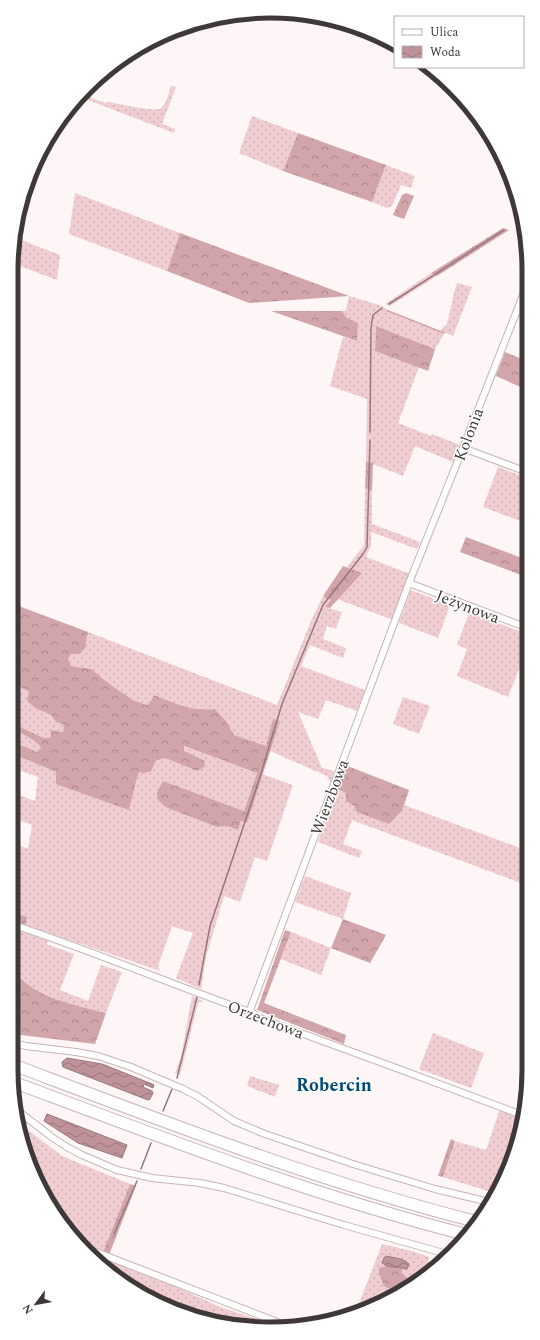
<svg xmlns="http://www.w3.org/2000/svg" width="540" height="1340" viewBox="0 0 540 1340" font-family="Spectral,serif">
<defs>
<pattern id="grass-dots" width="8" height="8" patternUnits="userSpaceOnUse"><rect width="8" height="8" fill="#f0cdd1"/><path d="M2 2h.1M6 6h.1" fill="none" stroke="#cfb1b4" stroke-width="1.8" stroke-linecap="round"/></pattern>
<pattern id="forest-crowns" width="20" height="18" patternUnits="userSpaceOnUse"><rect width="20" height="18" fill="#d2a5ab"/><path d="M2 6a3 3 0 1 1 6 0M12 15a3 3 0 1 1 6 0" fill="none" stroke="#ac878c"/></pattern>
<pattern id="water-waves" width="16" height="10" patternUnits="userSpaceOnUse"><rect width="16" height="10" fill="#be9298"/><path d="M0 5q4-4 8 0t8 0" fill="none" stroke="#9c787d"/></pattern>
</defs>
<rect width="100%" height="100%" fill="#fdf5f6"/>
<path fill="url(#grass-dots)" d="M171 86 176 87 162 124 175 129 174 133 88 100 89 97 105 103 108 102C117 103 155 113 161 108 167 103 169 93 171 86Z
M252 116 298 133 283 171 239 153Z
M386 165 415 176 411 188 401 185 392 206 387 208 372 202Z
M75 193 180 233 167 271 69 234Z
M16 238 60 255 57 280 12 263Z
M431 273 437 276 390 306 385 304Z
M457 283 472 287 453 336 441 331 444 326H446C451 311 452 297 457 283Z
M349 296 382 306 388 310 386 311 444 334 435 349 376 326 375 351 419 367 398 423 431 436 432 434 460 445 453 462 415 446 403 476 373 464 366 462 367 399 330 386 343 337 357 341 358 323 346 317 342 311 346 310Z
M498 467 527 478 528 524 483 507Z
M365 488 372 491V524L420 542 417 549 371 532V545L366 557 410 574 393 620 337 599 361 573 347 567 364 545Z
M11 552 18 555 11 604Z
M411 590 450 605 438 638 399 623Z
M323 596 331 600 325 607 342 612 336 629 327 626 323 639 346 648 343 658 310 645 301 666 365 690 357 711 326 700 318 719 298 712 322 768 334 771 331 782 327 776 270 751 280 721 273 720 266 747 234 735 226 721 215 709C190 711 177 704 154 695L151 701 147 705 133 700 111 685 103 678 80 667 71 666 68 659 71 654 87 639 88 632 277 705 311 621Z
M469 613 528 634V672L519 669 508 697 457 676 467 649 457 645Z
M11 684 29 691 35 708 51 715 56 722 64 725 63 732 51 730 50 738H44L18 726 19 733 37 742 41 748 37 752 26 747 11 743Z
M403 697 430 706 419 734 393 724Z
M183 746 257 773 244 811 163 781 157 799 165 807 217 827 227 826 238 830 241 821 247 823 262 774 293 785 267 861 255 857 240 902 224 896 206 957 201 989 176 978 193 933 172 926 158 966 160 971 26 925 27 917 11 911V842L28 849 32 825 11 817V792L35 801 38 777 11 767V753L56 772 129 810C131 801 134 778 140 771 147 765 157 761 165 758L197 771 188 754 183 751Z
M336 788 397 817 402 811 404 805 528 851 529 886 352 820 343 844 362 851 359 858 318 842Z
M305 876 351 893 343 919 295 902Z
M11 928 49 941 46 944 74 954 60 990 88 1001 101 965 122 972 106 1013 63 1002 33 988 18 977 11 969Z
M291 932 331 948 321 975 281 959Z
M192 996 203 1001 198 1003 180 1075 175 1073 181 1057Z
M433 1033 484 1053 471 1088 419 1069Z
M250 1076 279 1085 275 1097 247 1086Z
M500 1109 521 1118 515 1153 494 1193 443 1177 455 1141 486 1150Z
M20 1124 62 1156 130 1184 103 1252 75 1241 25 1153Z
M382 1244 412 1251 429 1257 428 1270H430L427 1273 428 1271 423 1269C418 1281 417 1284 404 1289L408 1282 402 1273V1269H407L409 1264C403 1258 394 1258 386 1256L382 1263 387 1266 383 1268 392 1290 389 1296 357 1309Z
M87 1251 147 1276 172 1285 220 1307 266 1322 264 1326 236 1327 141 1294Z"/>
<path fill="url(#forest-crowns)" d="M298 133 386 165 372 202 283 171Z
M406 193 414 196 404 219 393 215 402 195Z
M503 228 509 230 437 276 431 273Z
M180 233 349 296 249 303 167 271Z
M388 310 441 331 445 332 444 334 386 311Z
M271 311H342L346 317 358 323 357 341Z
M376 326 435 349 428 371 375 351Z
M505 352 527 361V390L496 376Z
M366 462 373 463 372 491 365 488Z
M466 537 527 560 521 575 460 552Z
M343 566 362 573 330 608 325 607 331 600 323 596Z
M16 605 88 632 85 648 80 654H71L68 659 71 666 91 669 111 685 133 700 147 705 151 701 154 695C177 704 190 711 215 709L226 721 234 735 266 746 273 719 280 721 247 823 241 821 238 830 227 826 217 827 165 807 157 799V792L163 781 244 811 257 773 184 746V751L205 761 204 767 197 771 165 758 156 761 151 771 144 773 139 772 136 781 129 810 56 784V772L11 753 12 743 26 747 37 752 41 748C35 738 23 736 14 729L18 726 44 738H50L51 730 63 732 64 725 56 722 51 715 35 708 27 701 29 691 11 684V641Z
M345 765 409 790 402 811 389 824 357 812 354 806 346 801V793L336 788Z
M11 911 27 917 26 925 11 920Z
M343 919 386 935 370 963 331 948Z
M285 930 291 932 264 1003 346 1035 344 1044 257 1010Z
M12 968C31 997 75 1005 106 1013L95 1044 21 1035 11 1032Z
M451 1139 455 1141 443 1177 438 1176Z
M130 1184 136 1186 109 1255 103 1252Z
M387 1266 402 1269V1273L408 1279 404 1289 389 1296 392 1290 384 1286 379 1274V1268Z"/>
<path fill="url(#water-waves)" stroke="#98777c" d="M67 1058 102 1064 152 1084 154 1085 153 1088 144 1084 143 1087 152 1091 153 1093 150 1099 148 1100 63 1067 62 1062Z
M47 1114 127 1145 122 1158 78 1143 44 1121Z
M386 1256C394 1258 403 1258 409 1264L407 1269 387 1266 382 1263 384 1258Z"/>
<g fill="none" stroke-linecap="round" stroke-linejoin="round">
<path stroke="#98777c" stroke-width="1.5" d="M516 221 521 218
M389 304 504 230
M370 432 371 328 373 315 382 308
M199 985 210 926 259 780 282 704 323 605 363 554 367 547 370 440
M177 1078 197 997
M163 1111 172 1089
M141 1169 151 1143
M114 1234 137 1181"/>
<defs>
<path id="street" d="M517 310 527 314
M463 448 527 472
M409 583 528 628
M11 924C90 950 168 983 247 1011L250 1010 257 1017 399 1069 522 1115
M250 1010 409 583 463 448 527 285
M11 1042 26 1046 76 1052 98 1056 131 1067 183 1089 197 1096 234 1121 265 1134 353 1164 435 1189 489 1202
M18 1111 53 1138 67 1147 82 1155 117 1170 152 1178 200 1183 224 1188 344 1225 447 1254
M83 1247 285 1325"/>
<path id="highway" d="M11 1064C165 1122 319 1182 478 1222
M13 1082C163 1138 313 1196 468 1235"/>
</defs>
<use href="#street" stroke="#c6b5b7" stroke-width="8"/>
<use href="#highway" stroke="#c6b5b7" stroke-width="13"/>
<use href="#street" stroke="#fff" stroke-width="6"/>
<use href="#highway" stroke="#fff" stroke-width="11"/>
</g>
<g text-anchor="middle" stroke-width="3" stroke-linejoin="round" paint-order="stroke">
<g font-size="16" fill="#3f3839" stroke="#fff">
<text transform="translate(468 434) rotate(-69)" y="6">Kolonia</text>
<text transform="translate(468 606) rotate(21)" y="6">Jeżynowa</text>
<text transform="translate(329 797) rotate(-69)" y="6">Wierzbowa</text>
<text transform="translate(266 1019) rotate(21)" y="6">Orzechowa</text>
</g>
<g font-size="18" font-weight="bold" fill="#044a79" stroke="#fff">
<text x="334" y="1091">Robercin</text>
</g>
</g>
<path d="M0 0H540V1340H0ZM270 18H270A252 252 0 0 1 522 270V1070A252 252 0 0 1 270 1322H270A252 252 0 0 1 18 1070V270A252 252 0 0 1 270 18Z" fill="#fff" fill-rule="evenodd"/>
<path fill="none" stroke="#3f3839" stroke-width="5" d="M270 18H270A252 252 0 0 1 522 270V1070A252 252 0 0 1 270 1322H270A252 252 0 0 1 18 1070V270A252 252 0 0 1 270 18Z"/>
<rect x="394" y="16" width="130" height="52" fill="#ffffff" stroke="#b2afb0"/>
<rect x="402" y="29" width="20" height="6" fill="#ffffff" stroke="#b2afb0"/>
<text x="430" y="36" font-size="12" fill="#3f3839">Ulica</text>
<rect x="402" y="46" width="20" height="12" fill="url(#water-waves)" stroke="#b2afb0"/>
<text x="430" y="56" font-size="12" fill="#3f3839">Woda</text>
<g transform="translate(36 1304) rotate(238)" stroke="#ffffff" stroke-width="3" paint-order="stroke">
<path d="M0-3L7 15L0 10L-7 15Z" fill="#3f3839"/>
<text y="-6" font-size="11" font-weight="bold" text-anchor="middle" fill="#3f3839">N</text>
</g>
</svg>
